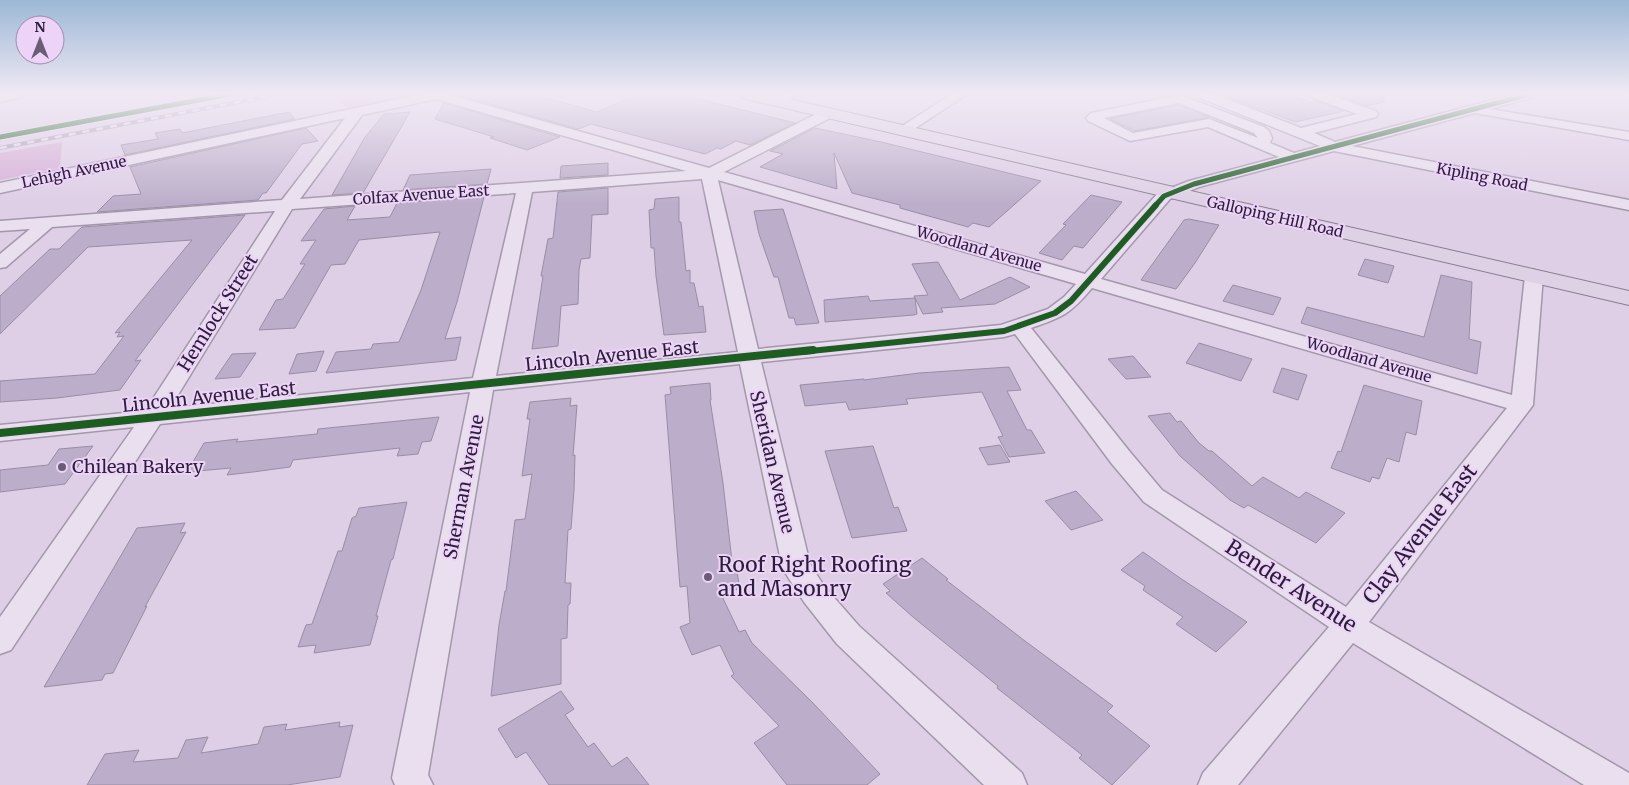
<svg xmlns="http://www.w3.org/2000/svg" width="1629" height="785" viewBox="0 0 1629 785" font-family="Merriweather,serif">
<rect width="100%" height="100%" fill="#decee6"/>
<path fill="#d6afd7" d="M331 94H425L350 110Z
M62 142 60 168 0 180V153Z"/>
<path fill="#bcaeca" stroke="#998da6" d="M455 94H533L597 112 639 94H679L795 123 750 145 736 141 721 149 717 148 705 154 591 124 578 129Z
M1220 94H1288L1313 103 1314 100 1344 111 1295 122Z
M1333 94H1384V102L1367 106Z
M444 103 560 137 527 150 490 138 494 137 435 119Z
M1179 105 1210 117 1135 131 1110 119Z
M289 112 295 119 125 155 121 145 158 139 155 133 180 129 182 133Z
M410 112 363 193 332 195 365 137 384 114Z
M306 128 318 141 302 144 266 193H263L258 200 97 212 113 196 141 194 130 167Z
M815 128 881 142 1041 181 989 227 973 223 968 227 900 208V205L852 193 834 153 837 189 760 167 783 154 770 151Z
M608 163V175L560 178 561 166Z
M491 169 487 184 403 190 410 175Z
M608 188V214L592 215 590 258 581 259 579 270 578 304 561 306 558 346 532 349 543 276H541L548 239 553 238 558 192Z
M1091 195 1122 202 1083 248 1074 246 1062 260 1039 253 1066 225 1063 224Z
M484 197 457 302 445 339 461 337 456 360 326 373 336 352 371 349 373 344 399 342 421 290 440 232 359 240 345 264 331 265 295 328 259 330 276 300 283 299 305 264H300L316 240 301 241 324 209 355 206 347 220 390 217 397 203Z
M679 197V222H681L686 271 690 270V283H694L699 307 703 306 706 332 664 335 656 276 654 248H651L649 210 654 209 655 199Z
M783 209 819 323 796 325 794 318H789L778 277H774L759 234 754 211Z
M245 215 135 361 141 360 120 390 57 398 0 402V381L95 374 124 336 117 337 120 332 115 333 192 240 88 247 0 334V296L50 249H59L82 227Z
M1189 219 1219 225 1195 263 1176 289 1141 280 1184 220Z
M1365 259 1394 266 1388 283 1358 275Z
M938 262 960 300 1010 277 1030 287 995 304 941 308 943 312 923 314 915 298 917 314 914 315 825 322 824 300 868 296 870 301 915 298 914 296 928 295 912 264Z
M1441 275 1472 282 1469 339 1481 342 1477 374 1301 323 1307 307 1424 337Z
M1233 285 1281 298 1273 315 1223 301Z
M1199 343 1252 359 1241 381 1186 363Z
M324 351 316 371 289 374 297 354Z
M256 353 240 377 215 379 232 354Z
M1133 356 1151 377 1126 379 1108 359Z
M1009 367 1021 390 1007 391 1027 430H1031L1045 453 1009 457 998 437 1003 436 982 392 906 399 908 404 849 410 846 402 805 406 800 385 864 379V380L919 373Z
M1282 368 1307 375 1298 400 1273 392Z
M710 383 711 400H710L723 483 732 561H735L740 589 720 592 739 632 745 630 752 643 813 703 880 774 867 785H787L754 743 779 726 731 676 734 674 720 645 692 655 680 627 690 623 687 586 680 587 665 395 671 394 670 387Z
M1364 385 1422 401 1416 435 1406 432 1399 462 1387 458 1379 479 1372 477 1370 482 1331 468 1338 451 1341 452Z
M571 398 570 406 577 405 573 456 575 455 574 490 571 529 568 530 565 583H571L570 604 568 605 567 638 561 639V684L491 696 499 625 505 591H506L515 520 525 519 532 474 522 476 530 419H527L530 402Z
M1170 413 1177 422 1181 421 1199 443 1209 451H1212L1252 486 1263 477 1299 498 1306 492 1345 513 1316 543 1248 505 1244 508 1230 500 1180 456 1148 416Z
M439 417 431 441 422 442 418 454 397 456 400 448 293 460 290 467 253 472 227 475 231 468 187 472 204 443 238 439 236 442 317 434 318 429Z
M1000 445 1010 462 988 465 979 448Z
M93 446 65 484 0 492V470L48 465 59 449Z
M873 446 894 508 898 507 907 531 852 538 825 451Z
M1076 491 1103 520 1071 530 1045 501Z
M407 502 393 559 391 560 376 616H378L370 645 314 653 316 645 298 647 306 625 312 624 338 551H342L352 518 356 516 359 508Z
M185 523 180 533 186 532 145 607 147 606 113 673 105 674 102 680 44 687 137 528Z
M1143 552 1180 578 1247 622 1216 652 1176 624 1183 617 1143 590 1145 586 1121 570Z
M922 558 948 579 946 580 1025 641 1113 706 1107 712 1150 746 1112 785 1079 758 1082 755 997 688 998 686 913 617 886 593 890 591 883 584Z
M561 691 574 709 565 715 588 747 594 743 612 767 627 757 649 785H549L526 752 516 758 498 729Z
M340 722 339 727 353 725 340 777 287 785H87L105 754 139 750 133 762 178 758 186 740 208 737 201 753 258 744 264 727 287 724 285 730Z"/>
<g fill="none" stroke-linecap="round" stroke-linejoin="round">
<defs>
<path id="minor" d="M0 94H24L22 97 0 102Z
M422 94H447L709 168 824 110H834L836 113 834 116 724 172 1085 274 1158 193 1189 181 1279 157 1208 127 1130 141 1088 121 1086 118 1091 113 1180 95 1264 127 1269 131 1272 138 1270 143 1294 153 1320 146 1198 97 1196 94H1214L1301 128 1357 114 1311 97 1309 94H1327L1376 111 1378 114 1376 117 1314 133 1335 142 1515 94H1536L1534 97 1490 109 1629 132V140L1475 113 1352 146 1629 200V210L1334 151 1199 187 1170 199 1101 279 1512 395 1525 276 1527 272 1534 270 1541 272 1543 276 1533 405 1369 622 1629 773V785H1584L1353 643 1238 785H1198L1203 773 1329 627 1144 502 1112 464 1015 334 1004 337 761 362 810 564 824 586 859 626 1022 773 1027 785H984L837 644 804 602 786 574 782 566 740 364 493 390 428 775 433 785H395L392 778 470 392 160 424 11 650 0 654V617L134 427 0 441V425L145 411 275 211 52 227 6 267 0 268V254L30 229 0 231V221L282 200 345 118 0 193V183ZM436 99 686 171 300 199 362 115ZM1179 103 1254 133 1258 138 1209 119 1133 133 1104 118ZM702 179 738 352 496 376 532 192ZM718 180 1076 284 1064 297 1048 309 1001 325 758 349ZM516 193 473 378 170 408 292 209ZM1092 288 1507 408 1346 607 1162 490 1130 452 1031 328C1063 317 1070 314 1092 288Z
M782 94H799L781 104H773L771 101Z
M952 94H967L908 133 903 134 896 130Z"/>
<path id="major" d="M739 94H767L1629 291V305L746 99 741 97Z"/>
</defs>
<use href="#minor" stroke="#a397ab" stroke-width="3"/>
<use href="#major" stroke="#887d91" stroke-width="2"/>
<use href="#minor" fill="#e9dfee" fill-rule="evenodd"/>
<use href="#major" fill="#dfd1e5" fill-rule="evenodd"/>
<defs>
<path id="rail" d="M0 148 280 94"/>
</defs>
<use href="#rail" stroke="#a8a0ad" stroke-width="4"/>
<use href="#rail" stroke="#ecd3f7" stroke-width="2.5" stroke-dasharray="7" stroke-linecap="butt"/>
<defs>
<path id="cycleway-far2" d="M0 137 231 94
M1155 206 1164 196 1194 184 1530 94"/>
<path id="cycleway-far1" d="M801 352 1004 331 1055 313 1071 301 1156 205"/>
<path id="cycleway" d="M0 433 813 350"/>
</defs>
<use href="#cycleway-far2" stroke="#ecd3f7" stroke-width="7"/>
<use href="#cycleway-far1" stroke="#ecd3f7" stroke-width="9"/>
<use href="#cycleway" stroke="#ecd3f7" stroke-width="11"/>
<use href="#cycleway-far2" stroke="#1b5e20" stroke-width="5"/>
<use href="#cycleway-far1" stroke="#1b5e20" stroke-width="6"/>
<use href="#cycleway" stroke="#1b5e20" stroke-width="8"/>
</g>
<linearGradient id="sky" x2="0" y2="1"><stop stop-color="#9cb8d5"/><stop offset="0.46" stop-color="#f0e9f4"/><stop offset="1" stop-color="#f0e9f4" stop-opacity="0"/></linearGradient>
<rect width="1629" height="204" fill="url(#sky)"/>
<g fill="#6a5c77" stroke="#ecd3f7" stroke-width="2">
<circle cx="62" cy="467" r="5"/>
<circle cx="708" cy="577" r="5"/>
</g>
<g text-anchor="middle" stroke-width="4" stroke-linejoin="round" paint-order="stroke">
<g font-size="15" fill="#2b1e3b" stroke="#ecd3f7">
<text transform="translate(74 172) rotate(-12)" y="5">Lehigh Avenue</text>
<text transform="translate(1482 177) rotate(11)" y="5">Kipling Road</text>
<text transform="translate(421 195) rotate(-4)" y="5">Colfax Avenue East</text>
<text transform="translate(1275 217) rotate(13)" y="5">Galloping Hill Road</text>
<text transform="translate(979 249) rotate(16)" y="5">Woodland Avenue</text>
<text transform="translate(1369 360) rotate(16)" y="5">Woodland Avenue</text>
</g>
<g font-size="18" fill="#2b1e3b" stroke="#ecd3f7">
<text transform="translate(218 313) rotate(-58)" y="6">Hemlock Street</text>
<text transform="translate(612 356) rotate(-6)" y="6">Lincoln Avenue East</text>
<text transform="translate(209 397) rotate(-6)" y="6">Lincoln Avenue East</text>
<text transform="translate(772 462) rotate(77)" y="6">Sheridan Avenue</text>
<text transform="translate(464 487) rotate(-79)" y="6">Sherman Avenue</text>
</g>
<g font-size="18" fill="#2b1e3b" stroke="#ecd3f7" text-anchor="start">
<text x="72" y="473">Chilean Bakery</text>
</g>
<g font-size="21" fill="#2b1e3b" stroke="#ecd3f7">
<text transform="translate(1420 534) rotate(-52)" y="7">Clay Avenue East</text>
<text transform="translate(1291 586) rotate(33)" y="7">Bender Avenue</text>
</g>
<g font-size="21" fill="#2b1e3b" stroke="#ecd3f7" text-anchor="start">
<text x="718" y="572">Roof Right Roofing<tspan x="718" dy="24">and Masonry</tspan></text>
</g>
</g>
<g transform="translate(40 40)"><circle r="24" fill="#ecd3f7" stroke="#9f8bac"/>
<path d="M0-4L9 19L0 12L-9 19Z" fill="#6a5c77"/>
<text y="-8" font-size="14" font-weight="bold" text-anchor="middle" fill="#2b1e3b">N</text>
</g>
</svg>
